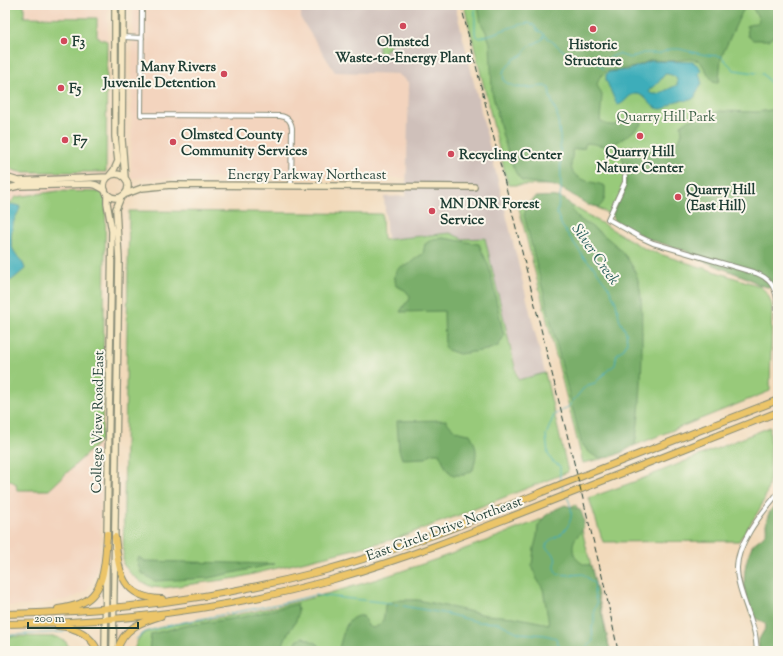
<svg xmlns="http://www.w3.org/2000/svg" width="783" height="656" viewBox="0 0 783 656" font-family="'Sorts Mill Goudy',serif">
<rect width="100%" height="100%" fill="#fbf7ec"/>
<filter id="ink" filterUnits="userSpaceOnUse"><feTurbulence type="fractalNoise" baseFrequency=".025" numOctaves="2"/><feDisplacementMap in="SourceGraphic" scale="8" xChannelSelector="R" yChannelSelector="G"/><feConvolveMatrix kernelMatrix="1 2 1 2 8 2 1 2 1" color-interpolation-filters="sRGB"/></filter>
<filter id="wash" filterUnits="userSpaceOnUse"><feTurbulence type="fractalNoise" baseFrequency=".012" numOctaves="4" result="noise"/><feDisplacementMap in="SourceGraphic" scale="16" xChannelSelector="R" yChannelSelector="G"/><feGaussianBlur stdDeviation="0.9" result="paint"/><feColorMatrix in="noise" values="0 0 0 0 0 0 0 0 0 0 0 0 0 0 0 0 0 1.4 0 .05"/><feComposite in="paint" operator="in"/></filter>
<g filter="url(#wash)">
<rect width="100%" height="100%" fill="#f2dabb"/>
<path fill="#f3d4be" d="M5 5H108L106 192 100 546 96 574 87 590 81 594 69 599 27 606H5Z
M133 5H301V19L335 72 398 74 409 83 406 178H131Z"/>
<path fill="#cfc0ba" d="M301 5H455L545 373 519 380 485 238 463 239 450 233 387 240 384 197 406 196 409 83 398 74 335 72 301 19Z"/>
<path fill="#98ca7a" stroke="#5c8457" d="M5 5H24V17L97 18V37L107 41 106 172H21C14 171 9 169 5 162Z
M464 5H778V284L617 219 579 197V185H508Z
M379 40H388V42L390 43 389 49H385V54L380 55 379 53Z
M58 191 106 192 102 439 49 490H17L16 484 5 477V204L11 202 16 197Z
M528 203 569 204 647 250 757 285C766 289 770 297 772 306L770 391 601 459 583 463 518 204Z
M129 211C213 211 297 213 382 214L383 240 450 233 463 239 485 238 518 380 545 373 568 472 467 512 395 539 237 578 163 588 152 587 141 582 131 574 123 564Z
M770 427C770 446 772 478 766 495 760 512 748 526 739 541L603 542 589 498 639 480Z
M576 505 603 616 610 651H134C136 643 138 636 147 632 153 629 161 628 167 626 195 620 223 618 251 612 363 589 470 549 576 505Z
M5 636 57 637 66 642 71 651H5Z"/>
<path fill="#7aae6a" stroke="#4c764f" d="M478 5H778V34L775 35 769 40H753L748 36 747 26 758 22 759 19 752 7 744 9 740 16 724 51 721 59 719 80 717 83 713 82 700 61 690 59 670 61 651 60 635 67 605 72 599 78 597 85 602 95 600 121C617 132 624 117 640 119L642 124C634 131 617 145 606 146 600 146 593 143 586 143L584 148 572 150C573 155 571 161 571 166 573 182 594 181 605 186 605 195 606 201 599 207L588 205 568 192 555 186 522 181 516 173 511 162 503 137 492 92 490 43 486 32 481 23Z
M778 109V290L772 287H767L760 285 747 278 696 258 686 251 648 239 618 223 613 220C612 209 620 200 624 190 629 176 624 164 620 150L623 147 632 146 639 148H661L679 140 682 133 681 125 687 121 720 111 756 112Z
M535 197C545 197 562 194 569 203 574 211 573 215 581 220 600 232 619 244 631 264 644 284 641 310 642 333 642 370 641 408 635 445 614 457 597 468 581 442L524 215 528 203Z
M443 238 479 244 489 267 504 336 498 346 487 350 459 354 445 349 444 311 400 312 405 304 409 301 410 296 405 290 396 286C395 280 393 273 399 268 401 266 405 266 408 265 414 260 415 258 423 254L425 244 433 239Z
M446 420C452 430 458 433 470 434 478 448 477 454 473 470L464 475H453L447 470 439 453H432L426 458 402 459 399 450 397 421Z
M778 501V651H759L758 641 766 627 765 623 753 617C742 594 741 570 752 546 755 541 762 539 765 534 767 531 766 528 766 525 767 514 771 509 778 501Z
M565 505 580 510C583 515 585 522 583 528 582 533 576 536 574 541 570 553 578 566 591 565L610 651H338C343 638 344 614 363 616L367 624 372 628C385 625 384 616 385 605L397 600H418L486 615 514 617 549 624 543 589 537 579 532 565 534 548 537 536 538 526 545 516 556 509Z
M139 557 144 561 274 564 209 578 155 581 141 573 137 562Z
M297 604C300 619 295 622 288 633 285 638 283 645 281 651H149L151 634 184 626 243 617Z
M303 637 318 644 322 651H292V648L297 641Z"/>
<path fill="#3eadba" stroke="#2e7577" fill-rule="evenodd" d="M651 61 693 62 699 66 701 71 699 73 702 84 696 93 695 97C688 103 685 99 677 101 671 102 668 109 661 109 649 109 647 93 635 94 627 95 626 103 618 105L616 103 606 80V74L609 72 628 70ZM665 74C672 74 679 77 677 85L658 94H652L649 92 650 89 658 83Z
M11 204 20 206C20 211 16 215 14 221 12 228 10 239 12 246 14 255 24 261 25 269L12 280 5 281V210L6 207Z"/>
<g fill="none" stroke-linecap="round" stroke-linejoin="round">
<path stroke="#3eadba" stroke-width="1" d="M475 5V33L476 36 480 38 518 25 529 23 534 25 538 31 542 32 544 35 543 39 528 47 522 55 514 59 503 72 504 81C518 91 529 87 545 86L549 88 550 96 557 114 560 136 561 190 557 214 562 226 581 253 583 257 593 266 609 288 616 303 620 321 626 332 627 342 624 349 617 353 615 365 609 369 595 383 588 385 583 389 568 407 554 415 546 435 548 454 552 461 560 466V481
M544 35 565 52 578 57 584 56 590 57 603 69
M594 60 599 62 618 54 630 58 643 53H661L670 49H679L706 55 721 56 734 70 763 74 772 85 778 88
M562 486 564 492
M567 497C574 509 573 524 561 534 555 539 546 539 546 548 548 550 552 552 554 555 558 561 552 568 557 574L570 575 583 574 595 584 594 593 597 604 594 609V623L592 627 593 641 592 643 583 649 582 651
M5 637 11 635 64 632
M136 639 145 632 158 628 184 622 283 603 315 595 381 602 448 614 478 622 499 623 519 633 545 635 556 638 561 651"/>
</g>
</g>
<g filter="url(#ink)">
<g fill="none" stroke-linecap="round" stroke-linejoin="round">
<defs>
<path id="street" d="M142 5 141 115 280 116C288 117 291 121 292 128L291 186
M122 37 142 38
M625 176V182L608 219 640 237 653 243 756 273C769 278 775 286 777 299L778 386
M757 651C756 643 756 634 753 627 748 608 737 587 737 568 737 542 763 512 778 493"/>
<path id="secondary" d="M123 5 122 140 125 178
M104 186a12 12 0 1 1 24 0a12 12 0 1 1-24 0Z
M110 175 114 170 118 161 115 137V5
M5 177 18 181 108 177
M5 189 18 186 91 184 96 185 105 190
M126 194 142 188 171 185 474 187
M107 537 112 231 107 203V194
M105 651 106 566
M113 651 119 259 116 209 121 197"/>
<path id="primary" d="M115 537C119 570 120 598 162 599
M58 609C65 608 72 607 79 604 107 594 105 558 107 534
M5 614C112 612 219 598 322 571 405 549 483 516 562 484 634 456 706 428 778 400
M5 624C115 623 228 609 334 579 408 558 480 529 551 501 627 471 702 442 778 412
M58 626C76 627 90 634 98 651
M117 651C123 628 141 622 161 616"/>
</defs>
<use href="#street" stroke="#888c78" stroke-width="6"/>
<use href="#secondary" stroke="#888c78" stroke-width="8"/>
<use href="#primary" stroke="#888c78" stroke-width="8"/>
<use href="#street" stroke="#fff" stroke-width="4"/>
<use href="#secondary" stroke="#f7e8c3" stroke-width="5.5"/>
<use href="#primary" stroke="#ecc569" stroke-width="6"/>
<path stroke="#1f3d34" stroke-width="1" stroke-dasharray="6 3" stroke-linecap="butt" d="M461 5 604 584 618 651"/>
</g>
</g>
<g fill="#d1495b" stroke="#fbf7ec" stroke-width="1.5">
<circle cx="403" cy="26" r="4"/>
<circle cx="593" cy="29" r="4"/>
<circle cx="64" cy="41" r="4"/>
<circle cx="224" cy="74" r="4"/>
<circle cx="61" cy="88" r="4"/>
<circle cx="640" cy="136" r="4"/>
<circle cx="65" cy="140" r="4"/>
<circle cx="173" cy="142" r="4"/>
<circle cx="451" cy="154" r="4"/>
<circle cx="678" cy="197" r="4"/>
<circle cx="432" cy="211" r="4"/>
</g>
<g text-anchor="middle" stroke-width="4" stroke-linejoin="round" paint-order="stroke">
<g font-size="14" font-weight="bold" fill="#1f3d34" stroke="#fbf7ec" text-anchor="start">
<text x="72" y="46">F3</text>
<text x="403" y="46" text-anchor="middle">Olmsted<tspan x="403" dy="16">Waste-to-Energy Plant</tspan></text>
<text x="593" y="49" text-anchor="middle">Historic<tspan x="593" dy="16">Structure</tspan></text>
<text x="216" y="71" text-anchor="end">Many Rivers<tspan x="216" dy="16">Juvenile Detention</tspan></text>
<text x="69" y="93">F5</text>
<text x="181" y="139">Olmsted County<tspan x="181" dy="16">Community Services</tspan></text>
<text x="73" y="145">F7</text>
<text x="640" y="156" text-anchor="middle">Quarry Hill<tspan x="640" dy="16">Nature Center</tspan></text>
<text x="459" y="159">Recycling Center</text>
<text x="686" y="194">Quarry Hill<tspan x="686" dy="16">(East Hill)</tspan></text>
<text x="440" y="208">MN DNR Forest<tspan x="440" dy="16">Service</tspan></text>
</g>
<g font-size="14" fill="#3d6046" stroke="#fbf7ec">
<text x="666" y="121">Quarry Hill Park</text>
</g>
<g font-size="14" fill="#1f3d34" stroke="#fbf7ec">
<text x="307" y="179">Energy Parkway Northeast</text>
<text transform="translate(97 422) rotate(-89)" y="5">College View Road East</text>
<text transform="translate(444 528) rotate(-20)" y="5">East Circle Drive Northeast</text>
</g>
<g font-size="15" font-style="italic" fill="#285f5c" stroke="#fbf7ec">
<text transform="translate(596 254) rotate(55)" y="5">Silver Creek</text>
</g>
</g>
<rect width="783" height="656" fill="none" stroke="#fbf7ec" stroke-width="20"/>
<path d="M28 622v6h110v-6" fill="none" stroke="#1f3d34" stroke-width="2"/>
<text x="34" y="622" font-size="12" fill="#1f3d34" stroke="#fbf7ec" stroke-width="3" paint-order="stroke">200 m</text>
</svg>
